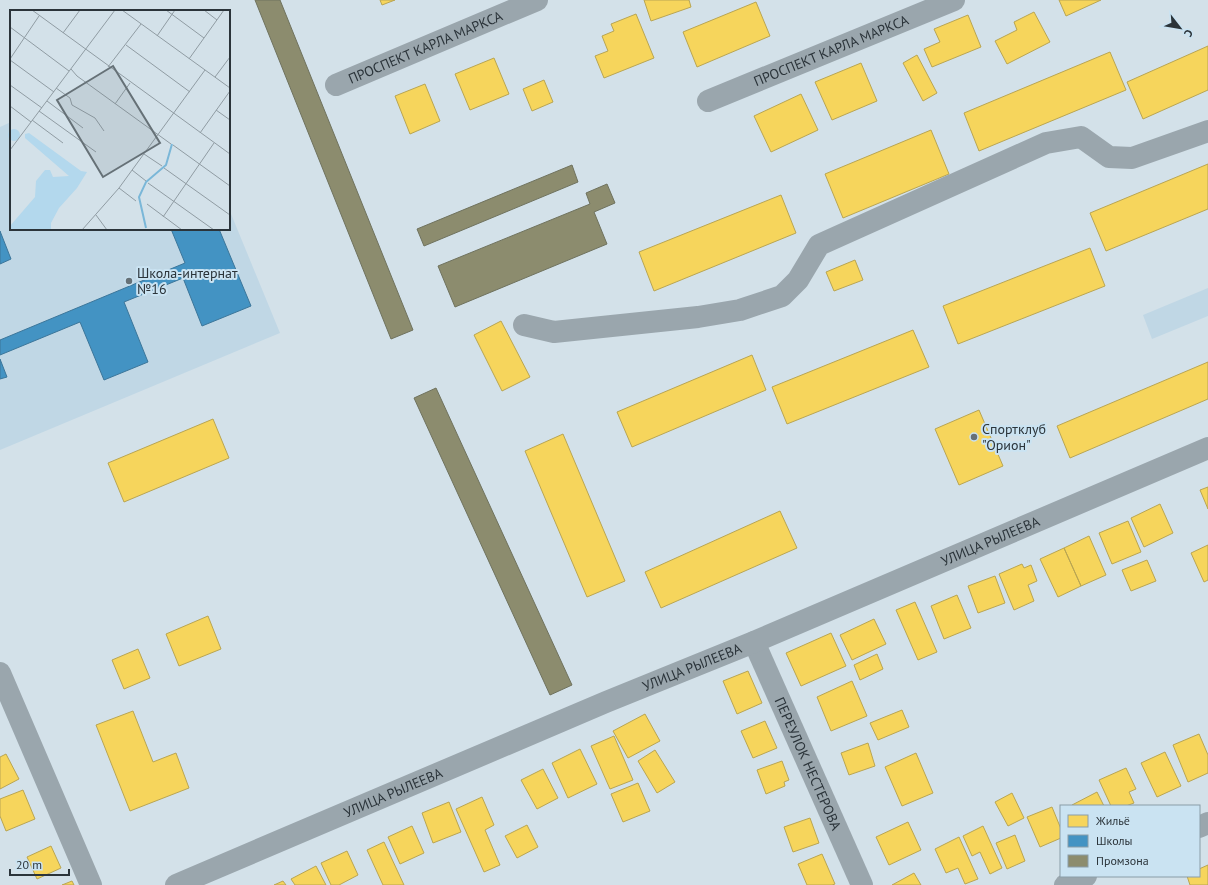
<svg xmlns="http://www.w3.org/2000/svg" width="1208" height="885" viewBox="0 0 1208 885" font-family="'PT Sans',sans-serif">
<rect width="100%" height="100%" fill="#d3e1e9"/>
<path fill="#c0d7e5" d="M11 122V229H229V209L280 333 0 450V127Z
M1208 288V316L1152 339 1143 315Z"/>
<path fill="#f6d55c" stroke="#b9a552" d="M380 0H395L382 5Z
M644 0H689L691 7 651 21Z
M1059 0H1101L1066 16Z
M756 2 770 36 697 67 683 32Z
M1034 12 1050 42 1007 64 995 41 1017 30 1014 22Z
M636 14 654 58 604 78 595 56 608 51 602 36 614 31 611 24Z
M968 15 981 47 932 67 924 49 940 42 934 29Z
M1208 46V90L1143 119 1127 82Z
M1110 52 1126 90 979 151 964 113Z
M917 55 937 93 923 101 903 63Z
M494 58 509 94 470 110 455 74Z
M861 63 877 101 832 120 815 82Z
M544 80 553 102 532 111 523 89Z
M425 84 440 121 410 134 395 96Z
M801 94 818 130 771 152 754 116Z
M931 130 949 174 843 218 825 174Z
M1208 164V209L1106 251 1090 213Z
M781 195 796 233 654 291 639 252Z
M1090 248 1105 286 958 344 943 306Z
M855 260 863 280 834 291 826 272Z
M501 321 530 377 502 391 474 335Z
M913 330 929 367 787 424 772 387Z
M752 355 766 390 632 447 617 412Z
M1208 362V399L1070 458 1057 426Z
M979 410 1003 466 959 485 935 429Z
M213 419 229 458 124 502 108 463Z
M563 434 625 581 587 597 525 451Z
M1208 487V509L1200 490Z
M1160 504 1173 533 1144 547 1131 518Z
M780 511 797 548 661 608 645 572Z
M1128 521 1141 552 1112 564 1099 533Z
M1089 536 1106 575 1081 586 1064 548Z
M1208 545V580L1204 582 1191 553Z
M1064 548 1081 586 1058 597 1040 559Z
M1147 560 1156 581 1131 591 1122 570Z
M1022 564 1024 568 1031 565 1037 581 1028 585 1034 601 1014 610 999 574Z
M995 576 1005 603 978 613 968 586Z
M957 595 971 628 944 639 931 606Z
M915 602 937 652 918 660 896 610Z
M208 616 221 649 179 666 166 634Z
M874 619 886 644 852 660 840 635Z
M831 633 846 666 801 686 786 653Z
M138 649 150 678 124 689 112 660Z
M877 654 883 669 860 680 854 665Z
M748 671 762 703 737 714 723 681Z
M852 681 867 716 831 731 817 697Z
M902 710 909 727 878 740 870 723Z
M133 711 153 762 176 753 189 788 130 811 96 725Z
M645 714 660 741 628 758 613 731Z
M765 721 777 748 753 758 741 731Z
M1199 734 1208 755V773L1188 782 1173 745Z
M614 736 633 780 610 789 591 746Z
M868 743 875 766 849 775 841 753Z
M580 749 597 784 568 798 552 763Z
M655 750 675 782 657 793 638 761Z
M1165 752 1181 786 1157 797 1141 763Z
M916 753 933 793 902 806 885 767Z
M6 754 19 779 0 789V757Z
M782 761 789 780 784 782 785 786 766 794 757 770Z
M1126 768 1136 789 1129 792 1134 803 1126 806H1111L1099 780Z
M543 769 558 798 537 809 521 780Z
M638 783 650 811 623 822 611 794Z
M23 790 35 819 6 831 0 816V799Z
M1097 792 1104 806H1072V805Z
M1012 793 1024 818 1008 826 995 802Z
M482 797 494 825 485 830 500 865 484 872 456 809Z
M449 802 461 832 433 843 422 813Z
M1052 807 1061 829V838L1040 847 1027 817Z
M810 818 819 843 793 852 784 827Z
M908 822 921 850 889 865 876 837Z
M527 825 538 847 517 858 505 836Z
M412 826 424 853 400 864 388 837Z
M983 826 1002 868 990 874 980 852 972 856 963 836Z
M1015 835 1025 861 1007 869 996 843Z
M959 837 978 879 965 884 958 868 946 873 935 849Z
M384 842 404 885H383L367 850Z
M51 846 61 868 37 879 27 857Z
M347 851 358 875 339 885H331L321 863Z
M822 854 835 884 832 885H807L798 864Z
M1208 865V885H1190L1187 876H1199V869Z
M316 866 326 885H295L291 879Z
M914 873 921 885H892Z
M72 881 74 885H62Z
M283 881 286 885H274Z"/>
<path fill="#4393c3" stroke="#3c769a" d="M171 229H219L251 306 202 326 183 278 124 302 148 362 104 380 80 322 0 355V340L185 263Z
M0 231 11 259 0 264Z
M0 359 7 377 0 379Z"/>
<path fill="#8c8c6e" stroke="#6f725e" d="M255 0H280L413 330 391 339Z
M572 165 578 182 424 246 417 229Z
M607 184 615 203 594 212 607 244 455 307 438 266 590 204 586 193Z
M436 388 572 685 550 695 414 398Z"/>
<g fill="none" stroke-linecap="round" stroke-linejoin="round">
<g stroke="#9aa6ad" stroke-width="22">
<path id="s1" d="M336 85 537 0"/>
<path id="s2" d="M708 101 954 0"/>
<path d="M524 325 554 332 698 317 740 310 782 296 798 280 819 245 1046 143 1081 137 1109 157 1132 158 1208 131"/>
<path id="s3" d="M754 642 862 885"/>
<path d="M0 673 91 885"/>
<path d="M1199 827 1208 823"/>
<path id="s4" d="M176 885 606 702 754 642 1208 448"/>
<path d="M1065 885 1086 876"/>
</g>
</g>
<g fill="#667177" stroke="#cae3f2" stroke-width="1.5">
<circle cx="129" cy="281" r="4"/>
<circle cx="974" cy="437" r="4"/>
</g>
<g text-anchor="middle" stroke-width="4" stroke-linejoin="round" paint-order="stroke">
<g font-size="14" fill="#2b343a" stroke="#cae3f2">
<text dy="5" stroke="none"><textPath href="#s1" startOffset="97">ПРОСПЕКТ КАРЛА МАРКСА</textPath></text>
<text dy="5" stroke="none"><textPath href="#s2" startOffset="133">ПРОСПЕКТ КАРЛА МАРКСА</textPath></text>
<text dy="5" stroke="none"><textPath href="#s4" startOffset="884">УЛИЦА РЫЛЕЕВА</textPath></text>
<text dy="5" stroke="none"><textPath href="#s4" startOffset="560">УЛИЦА РЫЛЕЕВА</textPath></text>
<text dy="5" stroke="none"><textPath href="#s3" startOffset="133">ПЕРЕУЛОК НЕСТЕРОВА</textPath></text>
<text dy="5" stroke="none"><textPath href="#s4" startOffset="236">УЛИЦА РЫЛЕЕВА</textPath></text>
</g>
<g font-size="14" fill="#2b343a" stroke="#cae3f2" text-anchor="start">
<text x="137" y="278">Школа-интернат<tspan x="137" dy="16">№16</tspan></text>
<text x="982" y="434">Спортклуб<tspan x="982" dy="16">"Орион"</tspan></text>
</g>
</g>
<g transform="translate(10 10)">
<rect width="220" height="220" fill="#d3e1e9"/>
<path d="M-2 125a6 6 0 1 1 12 0a6 6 0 1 1-12 0ZM19 123 71 161 77 162 67 178 49 198 41 213V220H0V216L25 187 26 171 35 160H40L43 167 59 166 15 128V124Z" fill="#b3d8ed"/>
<path fill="none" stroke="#7ab7d8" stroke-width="2" d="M136 218 129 187 136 172 156 155 162 134"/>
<path fill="none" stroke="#909ca3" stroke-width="1" d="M22 0 220 144M112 0 220 78M156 0 194 28M194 0 207 10M0 17 59 61M53 23 70 0M147 26 165 0M116 35 180 82M0 49 29 6M179 49 214 0M0 50 44 82M98 57 131 14M61 59 67 66 161 134M205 67 220 47M0 75 32 98M46 78 60 88 62 95 85 108 94 121M37 91 73 118M105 94 120 73M0 96 21 112M206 100 220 110M29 101 86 142M22 110 53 133M190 123 220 81M163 135 220 176M0 140 105 0M134 144 152 156M154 158 220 205M122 160 136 171M138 173 204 220M109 178 126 191M137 194 172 220M86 205 97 220M153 207 204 133M72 220 109 178 195 60"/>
<path fill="#667177" fill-opacity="0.15" stroke="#667177" stroke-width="2" d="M103 56 150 133 93 167 47 90Z"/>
<rect width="220" height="220" fill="none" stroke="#2b343a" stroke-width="2"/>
</g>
<rect x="1060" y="805" width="140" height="72" fill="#cae3f2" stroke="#8a9da8"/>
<rect x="1068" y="815" width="20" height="12" fill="#f6d55c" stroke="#8a9da8"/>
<text x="1096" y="825" font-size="12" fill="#2b343a">Жильё</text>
<rect x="1068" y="835" width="20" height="12" fill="#4393c3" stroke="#8a9da8"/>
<text x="1096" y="845" font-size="12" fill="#2b343a">Школы</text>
<rect x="1068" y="855" width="20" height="12" fill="#8c8c6e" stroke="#8a9da8"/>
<text x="1096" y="865" font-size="12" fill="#2b343a">Промзона</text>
<g transform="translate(1180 28) rotate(121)" stroke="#cae3f2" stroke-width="3" paint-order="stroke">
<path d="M0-3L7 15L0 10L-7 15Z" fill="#2b343a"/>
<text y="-6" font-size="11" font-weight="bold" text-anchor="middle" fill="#2b343a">С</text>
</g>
<path d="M10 869v6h59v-6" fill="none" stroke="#2b343a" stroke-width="2"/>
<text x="16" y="869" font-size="12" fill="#2b343a" stroke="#cae3f2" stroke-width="3" paint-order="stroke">20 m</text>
</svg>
